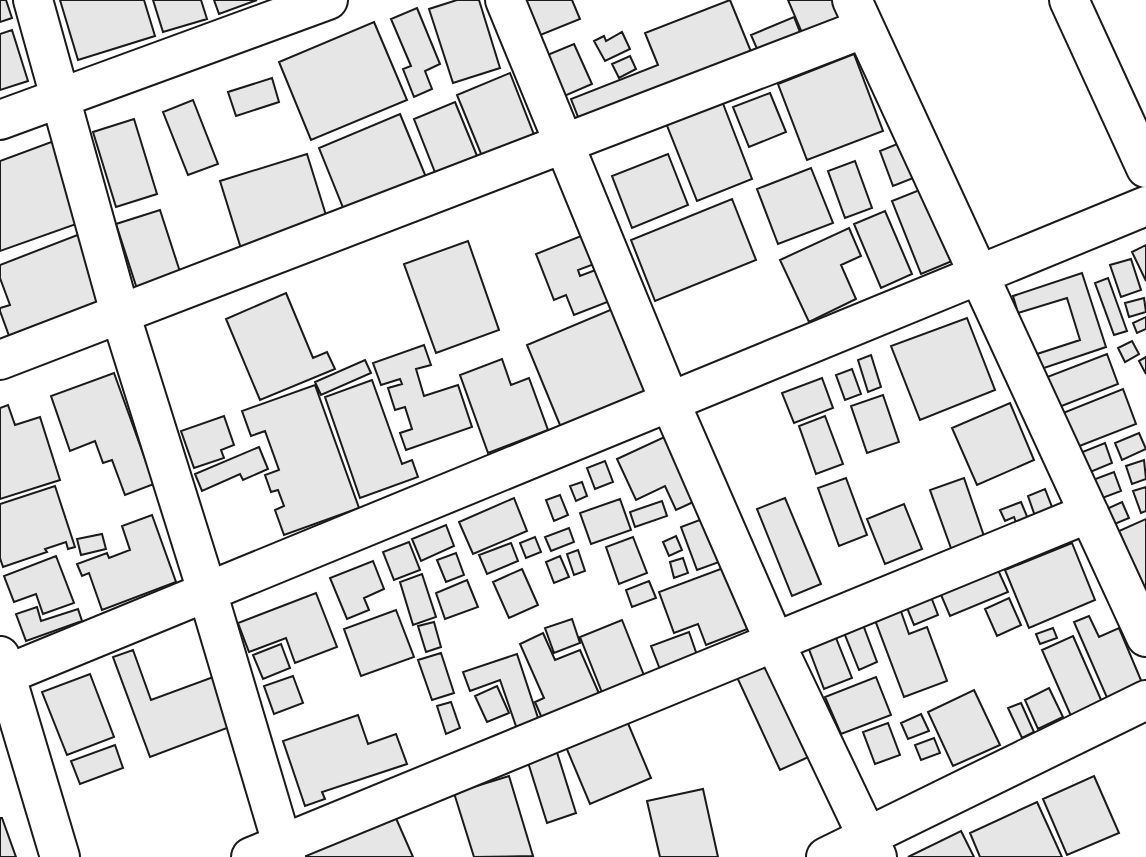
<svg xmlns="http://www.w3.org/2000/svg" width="1146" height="857" viewBox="0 0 1146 857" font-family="Figtree,sans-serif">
<rect width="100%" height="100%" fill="#fff"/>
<path fill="#e6e6e6" stroke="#1a1a1a" stroke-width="2" d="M0 0H6L12 18 0 22Z
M60 0H144L155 36 78 60Z
M153 0H201L207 19 163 32Z
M214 0H257L219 14Z
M457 0H479L500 68 453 83 429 9Z
M519 0H572L580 19 533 38Z
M730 0 752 54 582 127 571 99 658 65 645 33Z
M788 0H835L844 23 805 40Z
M417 8 440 64 425 71 432 89 414 97 403 69 411 66 391 19Z
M794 17 803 40 761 58 751 35Z
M374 22 407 100 311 140 279 62Z
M12 30 28 81 0 90V34Z
M622 32 630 49 605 61 594 41 604 36 606 41Z
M574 44 592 84 562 97 545 56Z
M854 54 883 131 807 160 778 84Z
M630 56 636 69 619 78 612 64Z
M510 73 538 145 486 166 457 95Z
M272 78 279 102 236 116 228 92Z
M770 93 786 132 749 147 733 107Z
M193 100 218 164 188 175 163 112Z
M722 101 752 179 697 201 666 123Z
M455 102 482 168 440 185 414 119Z
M400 114 428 182 346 215 319 148Z
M134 119 157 194 116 207 93 132Z
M54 141 82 222 0 251V161Z
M902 142 916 177 893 186 880 151Z
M307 154 330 228 243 255 220 181Z
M668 154 688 205 632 228 612 176Z
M855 161 872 208 845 218 828 171Z
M811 168 833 223 778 244 757 189Z
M927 187 957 259 921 274 892 201Z
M732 199 756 260 655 301 631 240Z
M160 210 182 278 138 292 116 224Z
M885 211 912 274 881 288 854 224Z
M849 228 861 256 841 265 856 299 809 322 780 260Z
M80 234 108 308 12 344 0 311V308L10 305 0 278V265Z
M586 234 597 263 578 270 580 276 598 269 610 301 574 315 566 295 554 300 536 254Z
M468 241 499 330 436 353 404 264Z
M1146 245V281L1132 252Z
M1131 259 1141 290 1121 297 1110 265Z
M1082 273 1106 347 1041 369 1037 354 1080 340 1067 298 1018 313 1013 296Z
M1108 278 1127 331 1114 335 1095 283Z
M286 293 313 358 327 352 335 369 260 400 226 319Z
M1144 298 1146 312 1129 317 1125 303Z
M615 308 651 393 562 430 527 345Z
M1146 317V329L1137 333 1133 323Z
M967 318 995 390 920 420 891 346Z
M1132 341 1139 354 1125 362 1118 348Z
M424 345 431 365 416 369 424 396 458 385 472 427 406 450 400 433 412 429 405 407 395 410 388 388 402 384 400 379 381 385 373 363Z
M1107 354 1118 384 1054 409 1042 379Z
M871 355 881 387 868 392 858 360Z
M1146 357V374L1139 361Z
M502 359 511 385 529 378 548 430 488 453 460 375Z
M365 360 371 373 321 395 315 382Z
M852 369 861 394 845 400 836 375Z
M114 373 154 484 125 495 112 460 103 463 95 441 70 451 51 396Z
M822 378 833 408 794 423 782 393Z
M372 380 402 464 412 460 418 477 360 498 325 397Z
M315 385 359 508 284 535 275 510 284 506 278 490 271 492 265 475 279 470 265 431 251 436 242 411Z
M1123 389 1136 424 1077 447 1063 413Z
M883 395 899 442 867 453 851 406Z
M1010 403 1034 460 977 485 952 428Z
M8 405 15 425 40 417 60 480 0 499V408Z
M224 416 234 445 221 450 224 458 194 468 181 431Z
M825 416 843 464 816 474 799 426Z
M673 433 702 498 676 510 665 486 636 500 617 459Z
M1139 433 1146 449 1122 460 1115 443Z
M1105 443 1112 463 1083 475 1075 455Z
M259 447 268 469 243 480 240 474 202 491 195 474Z
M1144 460 1146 479 1132 484 1126 466Z
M605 461 613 482 595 489 587 468Z
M1114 472 1121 491 1097 500 1090 481Z
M846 478 867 535 839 546 818 488Z
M964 478 985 539 952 551 930 490Z
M582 482 587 496 576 501 570 486Z
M55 486 75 547 68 549 66 542 45 549 47 552 3 567 0 558V504Z
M1146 487V511L1141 513 1133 491Z
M1045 489 1054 512 1036 519 1028 496Z
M560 495 568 515 554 521 546 500Z
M514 498 527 531 473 554 459 522Z
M785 498 821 584 792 596 757 509Z
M620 499 631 530 591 544 580 513Z
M662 501 667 516 635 527 630 512Z
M1021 502 1031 526 1019 531 1014 517 1005 521 1000 510Z
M1122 502 1129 518 1105 528 1098 513Z
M904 504 922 549 885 564 867 519Z
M152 515 176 582 102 610 89 573 82 576 77 564 107 553 109 558 130 550 122 526Z
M705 518 722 561 697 570 681 527Z
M1146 519V594L1119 531Z
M446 525 454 546 421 561 412 539Z
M569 528 574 542 551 551 545 537Z
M102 534 106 549 81 555 77 539Z
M676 536 682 550 669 556 663 542Z
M535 537 541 552 526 558 520 543Z
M633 537 647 573 619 584 606 547Z
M409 542 420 570 394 580 383 552Z
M511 543 518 561 487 574 479 555Z
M1072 543 1095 600 1029 628 1005 570Z
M578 550 585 571 574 575 567 554Z
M456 553 464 575 446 582 437 560Z
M56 556 74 603 43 614 36 594 14 602 4 576Z
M560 556 569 577 554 583 546 562Z
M683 558 688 573 674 578 670 562Z
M993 559 1008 592 950 616 936 583Z
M373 561 384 589 364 598 369 610 347 619 330 578Z
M726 567 750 628 706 645 698 624 674 633 659 592Z
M522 569 538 605 509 618 493 582Z
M422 574 436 617 413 625 400 582Z
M467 580 478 607 445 619 436 593Z
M649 581 656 598 632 607 626 590Z
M928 589 938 615 914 625 903 598Z
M316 593 337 647 295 663 286 638 249 652 238 623Z
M1009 598 1021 625 997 636 985 609Z
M898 603 909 634 927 627 947 681 904 697 872 612Z
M37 607 41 621 78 609 82 621 26 641 16 614Z
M396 610 414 657 361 676 344 629Z
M1089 616 1099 637 1119 628 1143 685 1108 700 1074 622Z
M572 619 580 643 554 653 545 628Z
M622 620 645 678 603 695 580 637Z
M434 622 441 647 426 652 418 626Z
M862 622 877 662 859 670 843 630Z
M1053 628 1057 638 1040 644 1036 634Z
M689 632 698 658 661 672 651 646Z
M543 633 555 660 580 650 601 698 544 723 535 702 544 698 520 644Z
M834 633 852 678 824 689 807 644Z
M1073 636 1102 702 1071 716 1042 650Z
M281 644 290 668 263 679 253 655Z
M133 650 151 700 216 676 235 725 150 757 113 657Z
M441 653 454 693 432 700 418 660Z
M517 654 539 721 517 729 500 680 470 691 463 672Z
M772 659 815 754 780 770 736 675Z
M90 674 114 737 67 755 42 692Z
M293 676 303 703 274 714 264 686Z
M876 677 891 715 841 734 825 697Z
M497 686 509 713 487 722 475 696Z
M1049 688 1063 717 1038 729 1025 700Z
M974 690 1000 745 953 766 928 712Z
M451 702 460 728 446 734 437 706Z
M1021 703 1034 732 1022 738 1008 708Z
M921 714 929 731 908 739 901 723Z
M358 715 368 744 396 734 407 764 322 792 325 799 305 806 283 741Z
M627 721 651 778 590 804 566 747Z
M888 723 900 755 875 764 863 732Z
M934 738 940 753 921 760 915 745Z
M115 745 123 768 80 784 71 761Z
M555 746 576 813 547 823 526 756Z
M509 776 533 856 474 857 454 793Z
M1094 776 1119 833 1067 855 1043 799Z
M703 789 718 857H660L647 801Z
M1037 802 1062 857H980L970 833Z
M395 816 413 857H303L302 856Z
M0 818H2L16 857H0Z
M961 831 974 857H908Z"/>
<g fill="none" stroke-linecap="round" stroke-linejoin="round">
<defs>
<path id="minor" d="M33 0 120 313 207 591 286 857
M505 0 670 402 775 643 877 857
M852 0 1146 637
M1069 0 1146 168
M0 120 328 0
M0 360 865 28
M0 656 60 857
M0 677 1146 206
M251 857 1089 513
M826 857 1146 700"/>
</defs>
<use href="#minor" stroke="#1a1a1a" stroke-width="42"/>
<use href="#minor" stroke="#fff" stroke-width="38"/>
</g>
</svg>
